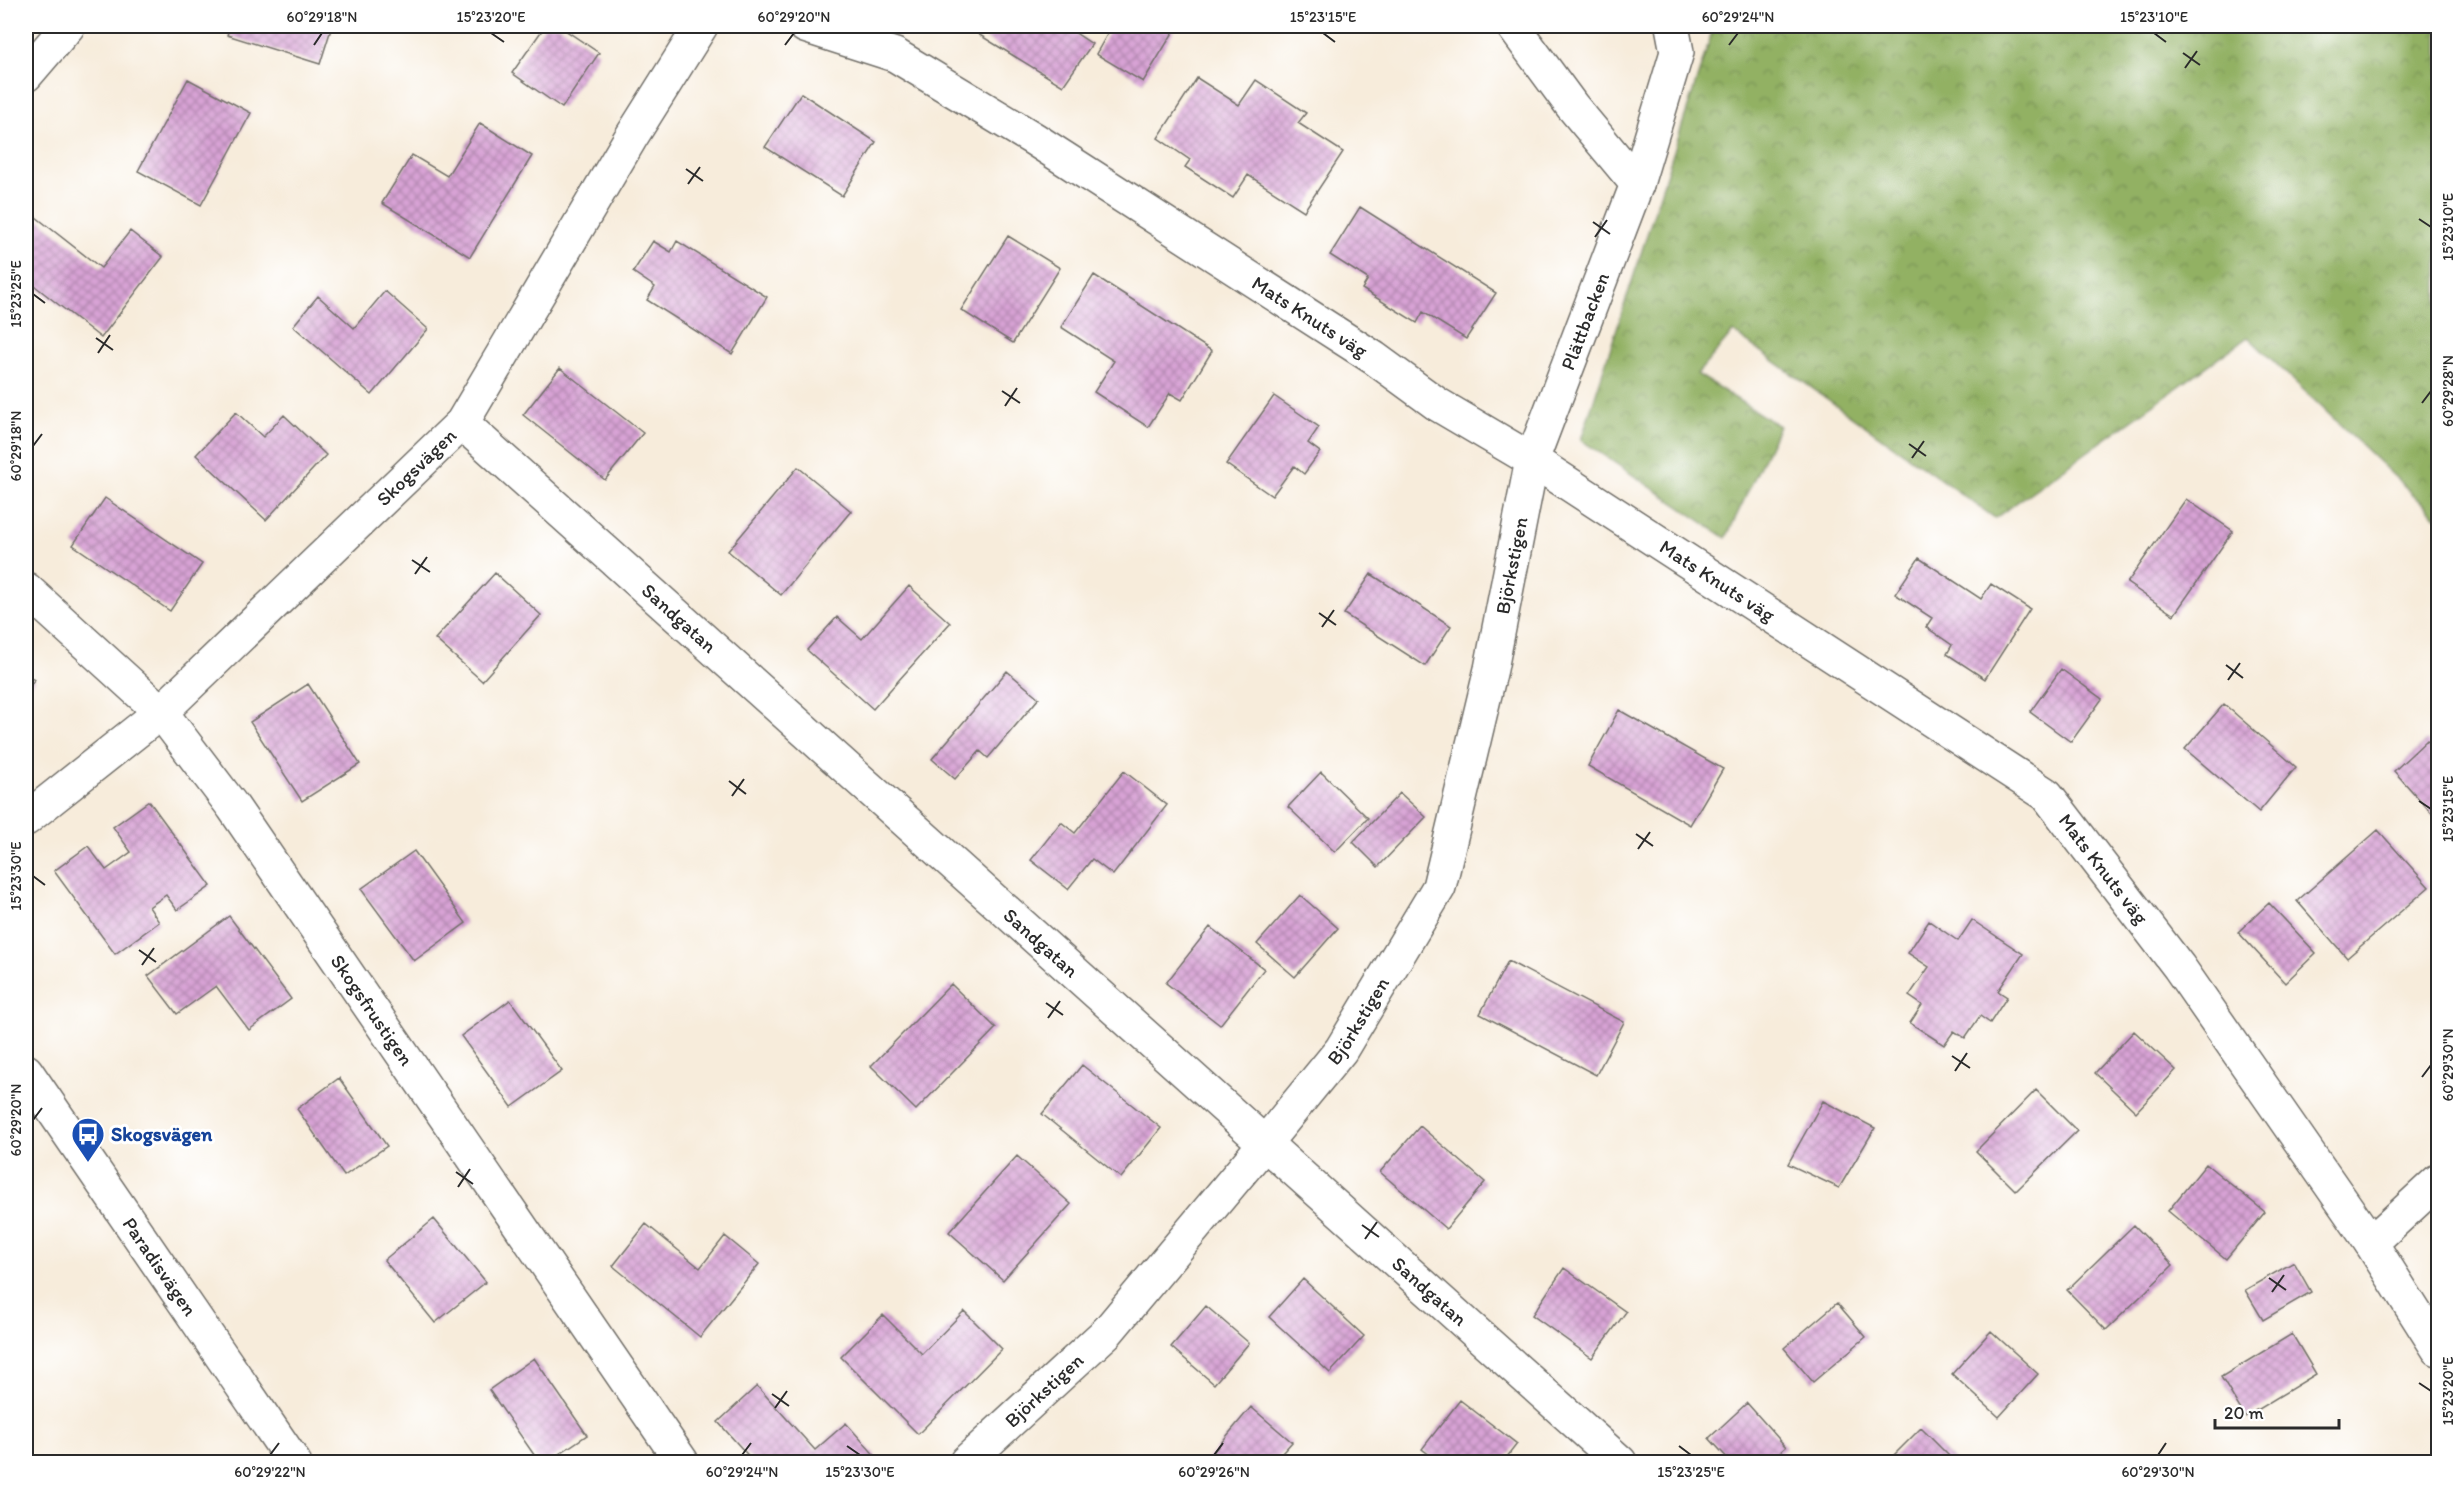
<svg xmlns="http://www.w3.org/2000/svg" width="2464" height="1488" viewBox="0 0 2464 1488" font-family="Itim,sans-serif">
<defs>
<pattern id="forest-crowns" width="20" height="18" patternUnits="userSpaceOnUse" patternTransform="scale(1.5)"><rect width="20" height="18" fill="#92b164"/><path d="M2 6a3 3 0 1 1 6 0M12 15a3 3 0 1 1 6 0" fill="none" stroke="#779053"/></pattern>
<pattern id="building-cross-hatch" width="8" height="8" patternUnits="userSpaceOnUse" patternTransform="scale(1.5)"><rect width="8" height="8" fill="#d8a3d5"/><path d="M0 0l8 8M0 8l8-8" fill="none" stroke="#af85ad"/></pattern>
</defs>
<rect width="100%" height="100%" fill="#fff"/>
<filter id="ink" filterUnits="userSpaceOnUse"><feTurbulence type="fractalNoise" baseFrequency=".0167" numOctaves="2"/><feDisplacementMap in="SourceGraphic" scale="12" xChannelSelector="R" yChannelSelector="G"/><feConvolveMatrix kernelMatrix="1 2 1 2 8 2 1 2 1" color-interpolation-filters="sRGB"/></filter>
<filter id="wash" filterUnits="userSpaceOnUse"><feTurbulence type="fractalNoise" baseFrequency=".008" numOctaves="4" result="noise"/><feDisplacementMap in="SourceGraphic" scale="24" xChannelSelector="R" yChannelSelector="G"/><feGaussianBlur stdDeviation="1.35" result="paint"/><feColorMatrix in="noise" values="0 0 0 0 0 0 0 0 0 0 0 0 0 0 0 0 0 1.4 0 .05"/><feComposite in="paint" operator="in"/></filter>
<g filter="url(#wash)">
<rect width="100%" height="100%" fill="#f7ecdb"/>
<path fill="url(#forest-crowns)" stroke="#5e6e48" stroke-width="1.5" d="M1714 26H2438V518L2248 337 1995 518 1733 332 1697 374 1779 426 1726 538 1581 440Z"/>
<g id="blocks">
<path fill="url(#building-cross-hatch)" d="M230 26H332L320 64 227 35Z
M545 26H559L599 53 562 108 512 73Z
M984 26H1065L1092 44 1063 86 978 34Z
M1112 26H1177L1143 82 1096 54Z
M1197 78 1239 105 1256 80 1306 113 1298 123 1343 152 1304 211 1248 175 1233 198 1185 167 1190 160 1158 138Z
M188 79 251 113 201 205 138 171Z
M801 93 876 142 842 196 765 147Z
M480 123 532 156 470 257 382 203 412 155 447 176Z
M1360 207 1496 293 1466 339 1423 312 1417 323 1362 289 1368 279 1330 255Z
M27 210 101 268 130 231 163 257 101 338 26 279Z
M1008 236 1060 268 1013 343 961 310Z
M653 241 671 252 677 241 767 297 732 354 647 300 655 287 633 272Z
M1094 275 1212 351 1182 400 1170 393 1148 427 1094 392 1114 361 1061 327Z
M385 291 428 329 372 395 293 326 318 296 354 328Z
M560 368 643 433 605 480 523 415Z
M1274 396 1319 427 1308 443 1320 452 1304 474 1294 466 1272 496 1226 464Z
M236 412 263 437 284 415 326 455 266 520 196 455Z
M798 467 851 511 781 595 728 551Z
M105 498 202 564 170 611 73 545Z
M2186 499 2233 531 2174 615 2127 583Z
M1919 558 1981 599 1991 584 2030 609 1985 679 1947 654 1952 645 1926 627 1932 618 1895 594Z
M495 573 541 615 482 681 435 639Z
M1371 574 1451 626 1425 666 1344 614Z
M909 586 950 623 873 709 807 650 837 617 862 639Z
M2061 669 2102 699 2071 742 2030 712Z
M1007 671 1039 698 988 758 980 751 955 779 932 759Z
M26 674 34 680 26 692Z
M308 684 360 764 302 801 250 722Z
M2224 704 2296 767 2259 812 2185 749Z
M1619 710 1723 769 1690 825 1588 766Z
M2427 740 2438 753V820L2394 771Z
M1124 771 1167 805 1113 875 1092 859 1068 889 1031 860 1061 822 1075 833Z
M1321 772 1368 818 1335 852 1288 807Z
M1400 793 1426 817 1378 867 1353 842Z
M149 801 211 886 177 910 166 895 149 907 159 922 115 954 54 871 88 846 106 870 131 852 113 827Z
M2378 830 2429 887 2347 958 2297 901Z
M414 851 466 923 414 961 361 889Z
M1300 895 1338 928 1295 977 1257 944Z
M2269 903 2316 953 2285 983 2238 932Z
M229 916 291 999 249 1030 216 986 177 1014 148 976Z
M1972 920 2023 954 1998 991 2007 997 1990 1023 1980 1016 1965 1038 1954 1031 1944 1045 1910 1023 1922 1005 1909 996 1929 967 1908 953 1929 921 1958 941Z
M1210 927 1264 969 1220 1025 1166 983Z
M1508 961 1624 1022 1596 1075 1480 1014Z
M951 984 996 1028 916 1110 871 1066Z
M510 1000 562 1071 512 1107 461 1036Z
M2134 1031 2176 1070 2136 1112 2095 1073Z
M1082 1065 1161 1128 1121 1178 1042 1114Z
M339 1078 387 1146 344 1176 297 1109Z
M2036 1090 2077 1131 2016 1191 1976 1151Z
M1823 1101 1875 1128 1839 1188 1788 1164Z
M1420 1126 1485 1182 1446 1229 1380 1172Z
M1017 1156 1071 1204 1003 1280 949 1232Z
M2206 1164 2265 1212 2226 1259 2168 1211Z
M434 1219 486 1282 435 1323 384 1260Z
M646 1224 700 1268 725 1236 759 1264 700 1337 613 1266Z
M2134 1225 2173 1265 2106 1330 2067 1290Z
M2294 1262 2311 1292 2263 1320 2245 1290Z
M1564 1268 1626 1312 1592 1358 1532 1315Z
M1303 1279 1364 1336 1330 1373 1269 1317Z
M1837 1303 1866 1337 1813 1382 1784 1348Z
M1206 1306 1249 1343 1214 1384 1171 1347Z
M964 1311 1002 1349 918 1434 841 1357 883 1315 922 1354Z
M1991 1331 2038 1374 1999 1417 1952 1374Z
M2292 1334 2316 1374 2245 1417 2221 1377Z
M534 1358 587 1435 547 1462H539L489 1390Z
M757 1386 815 1450 846 1423 879 1460 876 1462H754L718 1422Z
M1460 1400 1517 1444 1503 1462H1439L1422 1449Z
M1747 1403 1786 1447 1768 1462H1731L1709 1438Z
M1251 1407 1292 1442 1274 1462H1205Z
M1921 1428 1954 1461 1953 1462H1887Z"/>
</g>
</g>
<g filter="url(#ink)">
<use href="#blocks" fill-opacity="0" stroke="#726f69" stroke-width="1.5"/>
<g fill="none" stroke-linecap="round" stroke-linejoin="round">
<defs>
<g id="minor">
<path id="s1" d="M805 26 895 55 1034 139 1374 358 1437 404 1532 460 2047 795 2179 967 2371 1243 2438 1349"/>
<path d="M26 75 68 26"/>
<path d="M1637 184 1677 52 1672 26"/>
<path id="s2" d="M462 423 1620 1462"/>
<path id="s3" d="M26 589 161 712 233 807 682 1462"/>
<path id="s4" d="M26 819 161 712 462 423 630 139 701 26"/>
<path id="s5" d="M26 1071 294 1462"/>
<path d="M2371 1243 2438 1181"/>
<path id="s6" d="M966 1462 1107 1332 1265 1143 1341 1050 1439 887 1491 669 1532 460 1637 184 1572 106 1513 26"/>
</g>
</defs>
<use href="#minor" stroke="#726f69" stroke-width="36"/>
<use href="#minor" stroke="#fff" stroke-width="33"/>
</g>
</g>
<path fill="none" stroke="#2b2b2b" stroke-width="2" d="M491 33 504 42M1323 33 1335 42M2154 33 2166 42M314 45 322 33M785 45 794 33M1729 45 1738 33M2183 53 2200 65M2185 68 2197 51M686 169 703 181M688 184 700 167M2419 219 2431 227M1593 222 1610 234M1595 237 1607 220M33 294 45 303M96 338 113 350M98 353 110 335M1002 391 1020 403M2422 403 2431 391M1005 406 1017 388M1909 444 1926 456M33 446 42 434M1912 458 1924 441M412 560 430 572M415 574 427 557M1319 613 1336 625M1322 627 1334 610M2226 665 2243 678M2228 680 2240 663M729 781 746 794M732 796 744 779M2419 801 2431 809M1636 834 1653 846M1638 849 1650 832M33 876 45 885M139 950 156 962M142 965 154 948M1046 1003 1063 1015M1048 1018 1060 1001M1952 1056 1970 1068M1955 1071 1967 1053M2422 1077 2431 1065M33 1120 42 1108M456 1172 473 1184M458 1187 470 1169M1362 1225 1379 1237M1365 1239 1377 1222M2269 1278 2286 1290M2272 1292 2284 1275M2419 1383 2431 1391M772 1394 789 1406M775 1408 787 1391M847 1446 860 1455M1679 1446 1691 1455M270 1455 279 1443M742 1455 751 1443M1214 1455 1223 1443M2158 1455 2166 1443"/>
<defs>
<symbol id="bus-pin" viewBox="-11 -11 22 30"><path d="M0 17L-7.5 6A9.5 9.5 0 1 1 7.5 6Z" fill="#1a4fb4" stroke="#fff"/><path d="M-5-6H5V4H4V6H2V4H-2V6H-4V4H-5ZM-3.5-4V0h7V-4ZM-3.5 1.2v1.5H-2V1.2ZM2 1.2v1.5H3.5V1.2Z" fill="#fff"/></symbol>
</defs>
<g fill-rule="evenodd">
<use href="#bus-pin" x="69" y="1115" width="38" height="52"/>
</g>
<g text-anchor="middle" stroke-width="6" stroke-linejoin="round" paint-order="stroke">
<g font-size="20" fill="#2b2b2b" stroke="#fff">
<text dy="7" stroke="none"><textPath href="#s1" startOffset="585">Mats Knuts väg</textPath></text>
<text dy="7" stroke="none"><textPath href="#s6" startOffset="1334">Plättbacken</textPath></text>
<text dy="7" stroke="none"><textPath href="#s4" startOffset="526">Skogsvägen</textPath></text>
<text dy="7" stroke="none"><textPath href="#s6" startOffset="1078">Björkstigen</textPath></text>
<text dy="7" stroke="none"><textPath href="#s1" startOffset="1071">Mats Knuts väg</textPath></text>
<text dy="7" stroke="none"><textPath href="#s2" startOffset="292">Sandgatan</textPath></text>
<text dy="7" stroke="none"><textPath href="#s1" startOffset="1557">Mats Knuts väg</textPath></text>
<text dy="7" stroke="none"><textPath href="#s2" startOffset="778">Sandgatan</textPath></text>
<text dy="7" stroke="none"><textPath href="#s3" startOffset="548">Skogsfrustigen</textPath></text>
<text dy="7" stroke="none"><textPath href="#s6" startOffset="592">Björkstigen</textPath></text>
<text dy="7" stroke="none"><textPath href="#s5" startOffset="237">Paradisvägen</textPath></text>
<text dy="7" stroke="none"><textPath href="#s2" startOffset="1300">Sandgatan</textPath></text>
<text dy="7" stroke="none"><textPath href="#s6" startOffset="106">Björkstigen</textPath></text>
</g>
<g font-size="20" font-weight="bold" fill="#164399" stroke="#fff" text-anchor="start">
<text x="111" y="1141">Skogsvägen</text>
</g>
</g>
<rect width="2464" height="1488" fill="none" stroke="#fff" stroke-width="66"/>
<path d="M2215 1419v9h124v-9" fill="none" stroke="#2b2b2b" stroke-width="3"/>
<text x="2224" y="1419" font-size="18" fill="#2b2b2b" stroke="#ffffff" stroke-width="4.5" paint-order="stroke">20 m</text>
<rect x="33" y="33" width="2398" height="1422" fill="none" stroke="#2b2b2b" stroke-width="2"/>
<g font-size="15" text-anchor="middle" fill="#2b2b2b">
<text x="322" y="22">60°29'18"N</text>
<text x="491" y="22">15°23'20"E</text>
<text x="794" y="22">60°29'20"N</text>
<text x="1323" y="22">15°23'15"E</text>
<text x="1738" y="22">60°29'24"N</text>
<text x="2154" y="22">15°23'10"E</text>
<text transform="translate(2448 227) rotate(-90)" y="5">15°23'10"E</text>
<text transform="translate(16 294) rotate(-90)" y="5">15°23'25"E</text>
<text transform="translate(2448 391) rotate(-90)" y="5">60°29'28"N</text>
<text transform="translate(16 446) rotate(-90)" y="5">60°29'18"N</text>
<text transform="translate(2448 809) rotate(-90)" y="5">15°23'15"E</text>
<text transform="translate(16 876) rotate(-90)" y="5">15°23'30"E</text>
<text transform="translate(2448 1065) rotate(-90)" y="5">60°29'30"N</text>
<text transform="translate(16 1120) rotate(-90)" y="5">60°29'20"N</text>
<text transform="translate(2448 1391) rotate(-90)" y="5">15°23'20"E</text>
<text x="270" y="1477">60°29'22"N</text>
<text x="742" y="1477">60°29'24"N</text>
<text x="860" y="1477">15°23'30"E</text>
<text x="1214" y="1477">60°29'26"N</text>
<text x="1691" y="1477">15°23'25"E</text>
<text x="2158" y="1477">60°29'30"N</text>
</g>
</svg>
